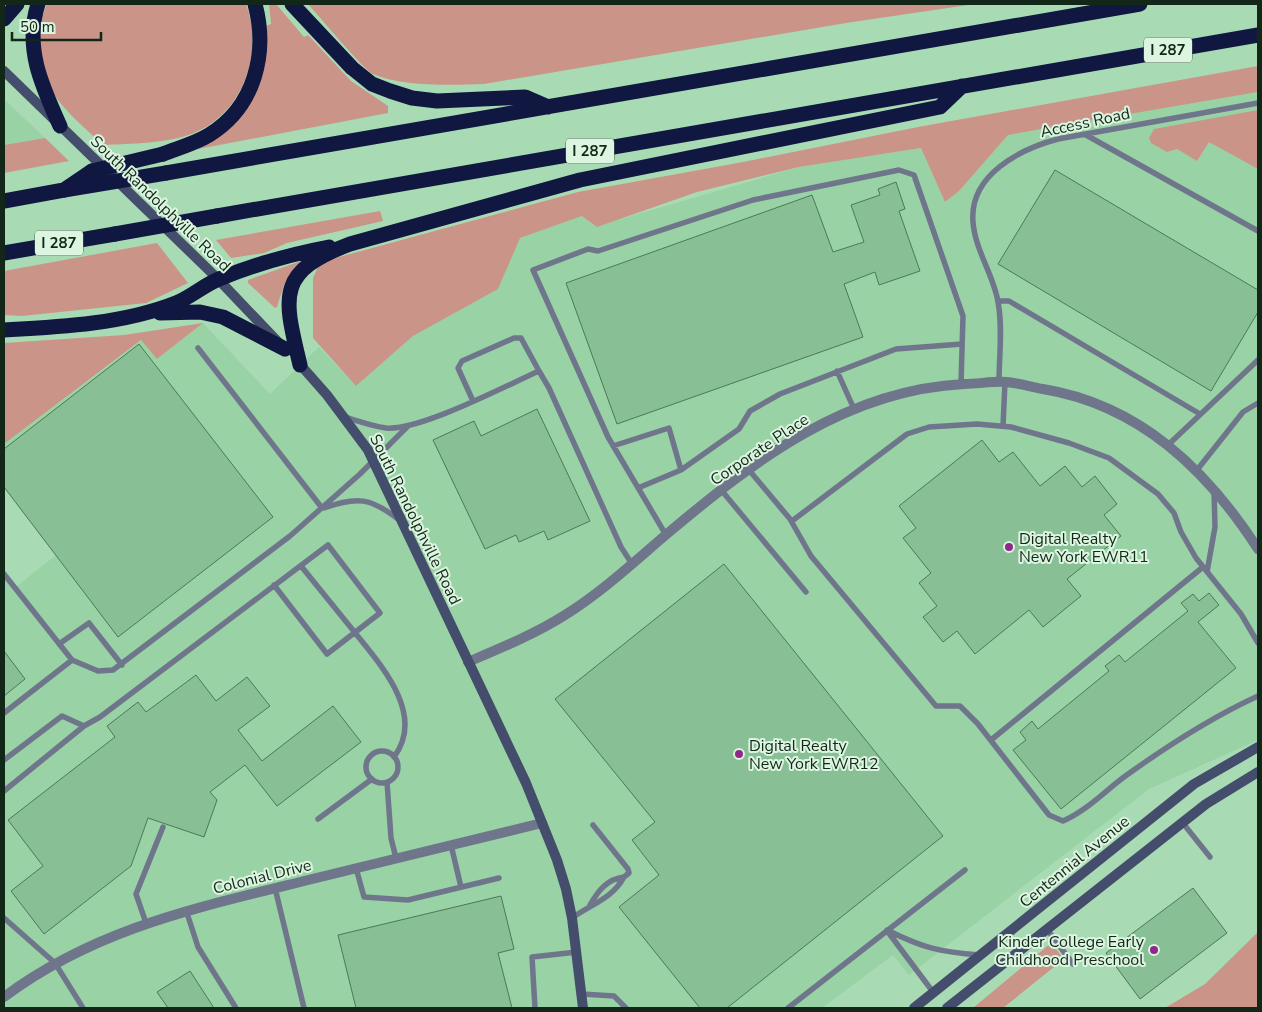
<svg xmlns="http://www.w3.org/2000/svg" width="1262" height="1012" viewBox="0 0 1262 1012" font-family="'Nunito Sans',sans-serif">
<rect width="100%" height="100%" fill="#a8dbb3"/>
<path fill="#99d2a5" d="M1258 92V740L1149 789 909 975 893 955 822 1008H4V572L16 587 56 555 4 487V444L142 340 157 359 203 323 270 394 319 347 356 386 413 336 498 289 519 238 582 216 597 226 799 167 921 148 945 202 959 191 1008 135Z
M4 99 45 138 4 145Z"/>
<path fill="#cb9489" d="M47 4H246C264 52 244 112 194 133 171 143 128 144 103 145 84 127 60 108 48 84 38 62 37 26 47 4Z
M269 4H276L304 37 308 35 351 81 388 106V113L198 149C213 137 234 125 245 110 264 85 267 56 266 26L271 24Z
M308 4H975L846 23 484 84C451 85 403 87 373 74 363 69 319 16 308 4Z
M1258 66V92L1008 135 959 191 945 202 921 148 799 167 697 192 597 227 582 216 520 238 498 289 413 336 356 386 313 338V278L318 267 328 260 578 192 743 162 918 127Z
M1258 110V169L1209 142 1197 161 1177 149 1167 152 1151 143 1149 138 1154 129Z
M45 138 69 161 4 173V145Z
M380 211 383 221 287 243 264 253 231 258 216 240Z
M157 243 188 283 146 303 22 316 4 315V271Z
M304 260 284 285 277 307 275 308 248 283V280Z
M203 323 157 359 141 340 4 444V343L124 335Z
M1258 932V1008H1165L1205 984Z
M1051 943 1064 959 1003 1008H973Z"/>
<path fill="#88bf94" stroke="#4b7a56" d="M1055 170 1258 290V312L1211 391 998 264Z
M896 182 905 209 899 211 920 271 879 285 875 272 844 284 863 337 617 424 566 283 812 195 833 252 864 242 851 205 880 195 878 189Z
M139 344 273 517 118 637 4 487V449Z
M537 409 590 521 548 540 544 531 519 542 516 535 485 549 433 440 474 421 481 436Z
M982 440 999 462 1013 452 1040 486 1065 466 1082 487 1095 476 1117 504 1104 515 1121 536 1067 579 1081 596 1076 600 1043 627 1029 610 975 654 957 631 943 642 923 617 937 606 919 583 931 573 903 538 916 528 899 506Z
M724 564 943 836 727 1008H700L619 907 659 875 632 840 655 822 555 699Z
M1209 593 1219 605 1198 622 1236 668 1061 809 1013 750 1026 740 1020 732 1032 721 1038 729 1109 671 1105 666 1119 655 1125 662 1188 611 1181 603 1193 594 1199 601Z
M4 651 25 679 4 696Z
M196 675 216 701 247 677 270 706 238 730 262 761 333 706 361 742 277 806 245 765 210 792 217 800 204 837 148 818 131 866 44 934 11 891 43 866 8 820 115 737 107 726 138 702 146 712Z
M1193 888 1227 933 1140 999 1106 953Z
M501 896 514 949 498 953 512 1008H356L338 935Z
M190 971 214 1008H168L157 992Z"/>
<g fill="none" stroke-linecap="round" stroke-linejoin="round">
<path stroke="#6f768c" stroke-width="5.5" d="M1086 135 1258 231
M998 301H1009L1200 414
M198 348 322 508
M837 371 854 409
M999 382C999 357 1003 328 998 302 994 276 975 250 973 222 969 175 1020 149 1058 139L1258 103
M473 401 458 368 462 361 514 338H521L539 371
M345 417C358 421 372 426 386 428 420 431 505 386 539 371L549 388 621 547 632 564
M1003 426 1005 382
M1168 445 1258 360
M613 446 669 428 681 470
M749 470 790 519 811 556 936 706H960L978 724 1049 815 1063 821C1086 811 1104 792 1124 777 1167 746 1210 718 1258 696
M1197 470 1243 412 1258 403
M638 488 681 470 739 429 750 411 780 394 896 349 962 344
M722 491 806 592
M324 508C357 496 371 498 398 519
M792 521 907 434 929 427 977 424 1011 427 1069 443 1109 458 1158 494 1174 513 1181 532 1196 558 1241 614 1258 643
M666 535 608 437 533 270 588 249 598 251 753 200 899 170 914 175 963 316 961 384
M301 566C318 587 335 608 352 629 378 662 427 713 394 757
M1207 572 1215 527 1214 491
M4 574 72 660 98 671 113 670 290 536 360 474 408 426
M59 644 89 623 122 665
M4 713 72 660
M991 740 1203 567
M366 767a16 16 0 1 1 32 0a16 16 0 1 1-32 0Z
M4 760 62 716 84 726 100 717 328 545 380 613 327 654 274 585
M387 782 391 838 396 858
M4 791 84 726
M318 819 372 779
M1182 822 1210 857
M593 825 628 869 629 873 624 877
M451 845 461 887
M356 868 364 897 408 900 499 878
M275 888 304 1008
M186 910 198 947 236 1008
M4 918 55 963 83 1008
M572 918C590 905 613 898 624 877 607 879 598 891 590 905
M146 923 136 894 163 827
M1046 928 1073 964
M887 930C923 948 940 952 980 955
M888 932 933 992
M582 994 614 996 626 1008
M535 1008 532 957 577 952
M788 1008 965 870"/>
<path stroke="#6f768c" stroke-width="10" d="M468 662C501 648 535 634 565 615 602 592 635 561 668 533 755 460 846 390 964 384 978 384 993 381 1006 382 1019 383 1031 387 1043 389 1140 405 1207 470 1258 549
M4 997C95 929 196 908 304 881 383 862 463 842 542 823"/>
<path stroke="#444d6c" stroke-width="10" d="M4 71 218 279 278 342
M297 361 327 395 368 450 526 783 557 860 566 889 572 918 583 1008
M914 1008 1194 784 1258 747
M947 1008 1206 804 1258 772"/>
<path stroke="#101740" stroke-width="15" d="M38 4C24 48 42 86 60 126
M292 4 352 68 372 84 390 91 412 98 437 101 525 97 548 107
M4 19 17 4
M163 154C178 148 194 144 209 135 255 107 268 53 255 4
M166 173 1140 4
M4 201 64 190 92 171
M217 216 1258 35
M4 253 115 234
M160 313 200 312 223 317 285 349
M4 330C60 327 123 324 176 303 191 297 204 285 219 279 253 265 292 254 329 247
M300 365C284 297 275 272 350 244L580 180 940 107 962 86"/>
<path stroke="#101740" stroke-width="15" d="M92 171 163 154
M64 190 166 173
M115 234 217 216"/>
</g>
<g fill="#91278a" stroke="#dcf5e0" stroke-width="2">
<circle cx="1009" cy="547" r="5"/>
<circle cx="739" cy="754" r="5"/>
<circle cx="1154" cy="950" r="5"/>
</g>
<g text-anchor="middle" stroke-width="4" stroke-linejoin="round" paint-order="stroke">
<g fill="#dcf5e0" stroke="#4f6554" stroke-width="1">
<rect x="1144" y="37.5" width="48" height="25" rx="4"/>
<rect x="566" y="138.5" width="48" height="25" rx="4"/>
<rect x="35" y="230.5" width="48" height="25" rx="4"/>
</g>
<g font-size="15" font-weight="bold" fill="#132718">
<text x="1168" y="55">I 287</text>
<text x="590" y="156">I 287</text>
<text x="59" y="248">I 287</text>
</g>
<g font-size="16" fill="#132718" stroke="#dcf5e0">
<text transform="translate(1085 122) rotate(-12)" y="6">Access Road</text>
<text transform="translate(161 203) rotate(44)" y="6">South Randolphville Road</text>
<text transform="translate(759 449) rotate(-34)" y="6">Corporate Place</text>
<text transform="translate(416 519) rotate(64)" y="6">South Randolphville Road</text>
<text transform="translate(1074 861) rotate(-39)" y="6">Centennial Avenue</text>
<text transform="translate(262 876) rotate(-14)" y="6">Colonial Drive</text>
</g>
<g font-size="16" fill="#132718" stroke="#dcf5e0" text-anchor="start">
<text x="1019" y="544">Digital Realty<tspan x="1019" dy="18">New York EWR11</tspan></text>
<text x="749" y="751">Digital Realty<tspan x="749" dy="18">New York EWR12</tspan></text>
<text x="1144" y="947" text-anchor="end">Kinder College Early<tspan x="1144" dy="18">Childhood Preschool</tspan></text>
</g>
</g>
<rect width="1262" height="1012" fill="none" stroke="#132718" stroke-width="10"/>
<path d="M12 32v8h89v-8" fill="none" stroke="#132718" stroke-width="2.5"/>
<text x="20" y="32" font-size="15" fill="#132718" stroke="#dcf5e0" stroke-width="4" paint-order="stroke">50 m</text>
</svg>
